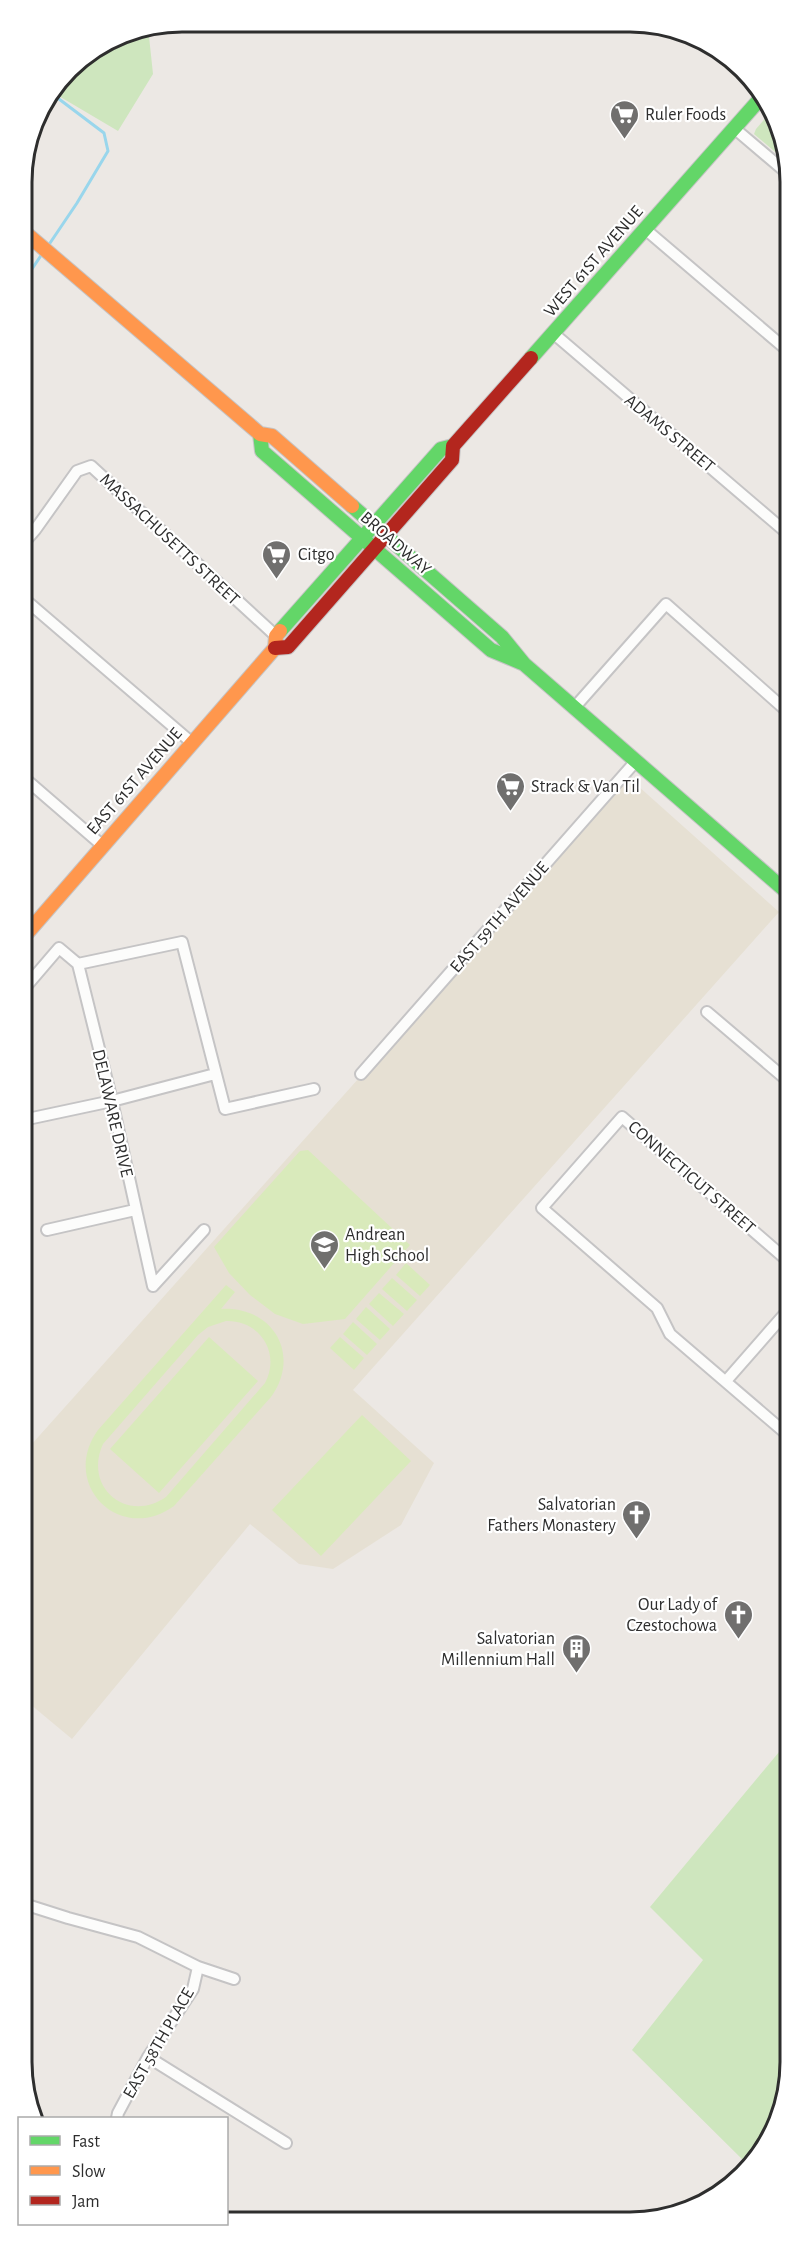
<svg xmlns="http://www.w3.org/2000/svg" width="811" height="2243" viewBox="0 0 811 2243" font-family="'Alegreya Sans',sans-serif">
<rect width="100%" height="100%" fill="#ece8e4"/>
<path fill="#e6e0d3" d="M628 777 779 912 353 1390 434 1463 401 1525 333 1569 299 1564 250 1524 72 1739 24 1699 23 1454Z"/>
<path fill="#cee6be" d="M148 27 153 74 118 131 52 92 75 61 120 33Z
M768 115 787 150V162L754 134 756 129Z
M789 1740 790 2072 778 2123 750 2167 632 2050 703 1960 650 1907Z"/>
<path fill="#d9eabb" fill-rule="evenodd" d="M308 1150 410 1245 345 1319 303 1324 275 1314 250 1295 229 1273 214 1247 300 1151Z
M406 1263 430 1285 420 1296 396 1275Z
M392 1278 417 1300 407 1311 382 1289Z
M226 1285 235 1292 221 1309C272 1306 302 1354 271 1397L174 1506C120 1545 59 1484 98 1430ZM226 1321C260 1320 281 1353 265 1383L166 1497C127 1524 83 1487 103 1444L198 1335 208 1327Z
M379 1293 404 1314 393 1326 369 1304Z
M366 1307 390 1329 380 1340 356 1319Z
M353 1322 377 1344 367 1355 343 1334Z
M209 1337 258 1381 159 1493 110 1449Z
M340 1337 364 1358 354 1370 330 1348Z
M362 1415 411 1461 321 1556 272 1510Z"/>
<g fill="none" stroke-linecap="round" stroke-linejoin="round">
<path stroke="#99d6ec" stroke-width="3" d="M48 246 77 203 108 151 104 133 55 96 53 90
M22 284 42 254"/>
<defs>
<path id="street" d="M734 128 787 173
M645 229 787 350
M553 333 787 533
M22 545 35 530 77 471 91 466 276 636
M22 597 191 742
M574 708 666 604 788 712
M22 776 103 846
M78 964 182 942 225 1109 314 1089
M23 990 59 948 78 964 112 1101 153 1286
M707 1012 788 1081
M361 1074 636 761
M23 1120 112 1101 215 1074
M47 1230 135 1210
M788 1261 622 1117 542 1208 657 1308 670 1334 789 1436
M153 1286 204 1230
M726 1381 789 1309
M24 1904 68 1918 138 1937 198 1967 234 1979
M148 2057 286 2143
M117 2118 118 2113 148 2057 193 1989 198 1967"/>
<path id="fast" d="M531 358 760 99
M260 434 262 451 491 650 522 663
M352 506 502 637 524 664 788 893
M280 631 441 449 453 446"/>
<path id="slow" d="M21 229 260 434 272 436 352 506
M22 939 275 648 276 636 280 631"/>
<path id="jam" d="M275 648 288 647 452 460 453 446 531 358"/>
</defs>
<use href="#street" stroke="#c5c4c5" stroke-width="14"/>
<use href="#fast" stroke="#c5c4c5" stroke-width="16"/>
<use href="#slow" stroke="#c5c4c5" stroke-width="16"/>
<use href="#jam" stroke="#c5c4c5" stroke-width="16"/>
<use href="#street" stroke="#fcfcfb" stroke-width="10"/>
<use href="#fast" stroke="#63d668" stroke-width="14"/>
<use href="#slow" stroke="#ff974d" stroke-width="14"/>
<use href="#jam" stroke="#b3261e" stroke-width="14"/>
</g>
<defs>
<symbol id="supermarket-pin" viewBox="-11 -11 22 30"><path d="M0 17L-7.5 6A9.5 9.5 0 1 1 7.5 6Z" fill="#706f6e" stroke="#fff"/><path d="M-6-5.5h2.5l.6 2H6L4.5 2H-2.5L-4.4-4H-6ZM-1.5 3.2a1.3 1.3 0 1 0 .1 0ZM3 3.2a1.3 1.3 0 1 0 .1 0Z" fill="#fff"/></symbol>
<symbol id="school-pin" viewBox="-11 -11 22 30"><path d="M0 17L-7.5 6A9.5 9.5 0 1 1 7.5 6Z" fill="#706f6e" stroke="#fff"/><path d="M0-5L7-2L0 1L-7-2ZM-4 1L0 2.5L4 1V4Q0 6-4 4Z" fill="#fff"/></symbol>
<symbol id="church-pin" viewBox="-11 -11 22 30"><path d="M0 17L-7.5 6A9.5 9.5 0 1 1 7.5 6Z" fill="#706f6e" stroke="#fff"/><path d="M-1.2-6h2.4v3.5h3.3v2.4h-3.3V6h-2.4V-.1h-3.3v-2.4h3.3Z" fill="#fff"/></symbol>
<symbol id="building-pin" viewBox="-11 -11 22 30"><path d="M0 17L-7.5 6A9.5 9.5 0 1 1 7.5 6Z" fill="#706f6e" stroke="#fff"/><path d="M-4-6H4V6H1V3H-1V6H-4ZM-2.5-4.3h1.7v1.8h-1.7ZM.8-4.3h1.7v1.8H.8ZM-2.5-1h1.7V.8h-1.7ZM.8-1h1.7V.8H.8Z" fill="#fff"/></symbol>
</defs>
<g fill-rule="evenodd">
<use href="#supermarket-pin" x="608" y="98" width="33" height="45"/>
<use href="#supermarket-pin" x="260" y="538" width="33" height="45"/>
<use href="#supermarket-pin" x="494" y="770" width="33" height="45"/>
<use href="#school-pin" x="308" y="1228" width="33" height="45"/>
<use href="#church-pin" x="620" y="1498" width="33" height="45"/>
<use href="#church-pin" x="722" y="1598" width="33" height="45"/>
<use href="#building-pin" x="560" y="1632" width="33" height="45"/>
</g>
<g text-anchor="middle" stroke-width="4.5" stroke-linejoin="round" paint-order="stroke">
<g font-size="18" fill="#2e2e2e" stroke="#fff" text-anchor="start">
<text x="645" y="120">Ruler Foods</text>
<text x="298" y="560">Citgo</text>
<text x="531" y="792">Strack &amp; Van Til</text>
<text x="345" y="1240">Andrean<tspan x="345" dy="21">High School</tspan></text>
<text x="616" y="1510" text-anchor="end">Salvatorian<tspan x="616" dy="21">Fathers Monastery</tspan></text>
<text x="717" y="1610" text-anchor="end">Our Lady of<tspan x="717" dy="21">Czestochowa</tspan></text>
<text x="555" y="1644" text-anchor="end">Salvatorian<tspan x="555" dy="21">Millennium Hall</tspan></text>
</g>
<g font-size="18" fill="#2e2e2e" stroke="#fff">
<text transform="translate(593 261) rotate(-49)" y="6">WEST 61ST AVENUE</text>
<text transform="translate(670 433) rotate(40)" y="6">ADAMS STREET</text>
<text transform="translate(170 539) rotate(43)" y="6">MASSACHUSETTS STREET</text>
<text transform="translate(396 543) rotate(41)" y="6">BROADWAY</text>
<text transform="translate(134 781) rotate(-49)" y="6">EAST 61ST AVENUE</text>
<text transform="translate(499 917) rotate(-49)" y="6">EAST 59TH AVENUE</text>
<text transform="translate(113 1113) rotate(77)" y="6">DELAWARE DRIVE</text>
<text transform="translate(692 1177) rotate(41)" y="6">CONNECTICUT STREET</text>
<text transform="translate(158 2043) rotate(-60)" y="6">EAST 58TH PLACE</text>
</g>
</g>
<path d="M0 0H811V2243H0ZM182 32H630A150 150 0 0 1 780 182V2062A150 150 0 0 1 630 2212H182A150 150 0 0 1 32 2062V182A150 150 0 0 1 182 32Z" fill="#fff" fill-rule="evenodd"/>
<path fill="none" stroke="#2e2e2e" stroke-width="3" d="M182 32H630A150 150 0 0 1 780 182V2062A150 150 0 0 1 630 2212H182A150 150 0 0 1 32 2062V182A150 150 0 0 1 182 32Z"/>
<rect x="18" y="2117" width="210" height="108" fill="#ffffff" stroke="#ababab" stroke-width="1.5"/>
<rect x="30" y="2136" width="30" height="9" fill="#63d668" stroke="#ababab" stroke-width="1.5"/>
<text x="72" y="2147" font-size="18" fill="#2e2e2e">Fast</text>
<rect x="30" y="2166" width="30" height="9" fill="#ff974d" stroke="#ababab" stroke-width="1.5"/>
<text x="72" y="2177" font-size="18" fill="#2e2e2e">Slow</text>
<rect x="30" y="2196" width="30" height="9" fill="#b3261e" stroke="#ababab" stroke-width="1.5"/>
<text x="72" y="2207" font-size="18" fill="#2e2e2e">Jam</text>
</svg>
